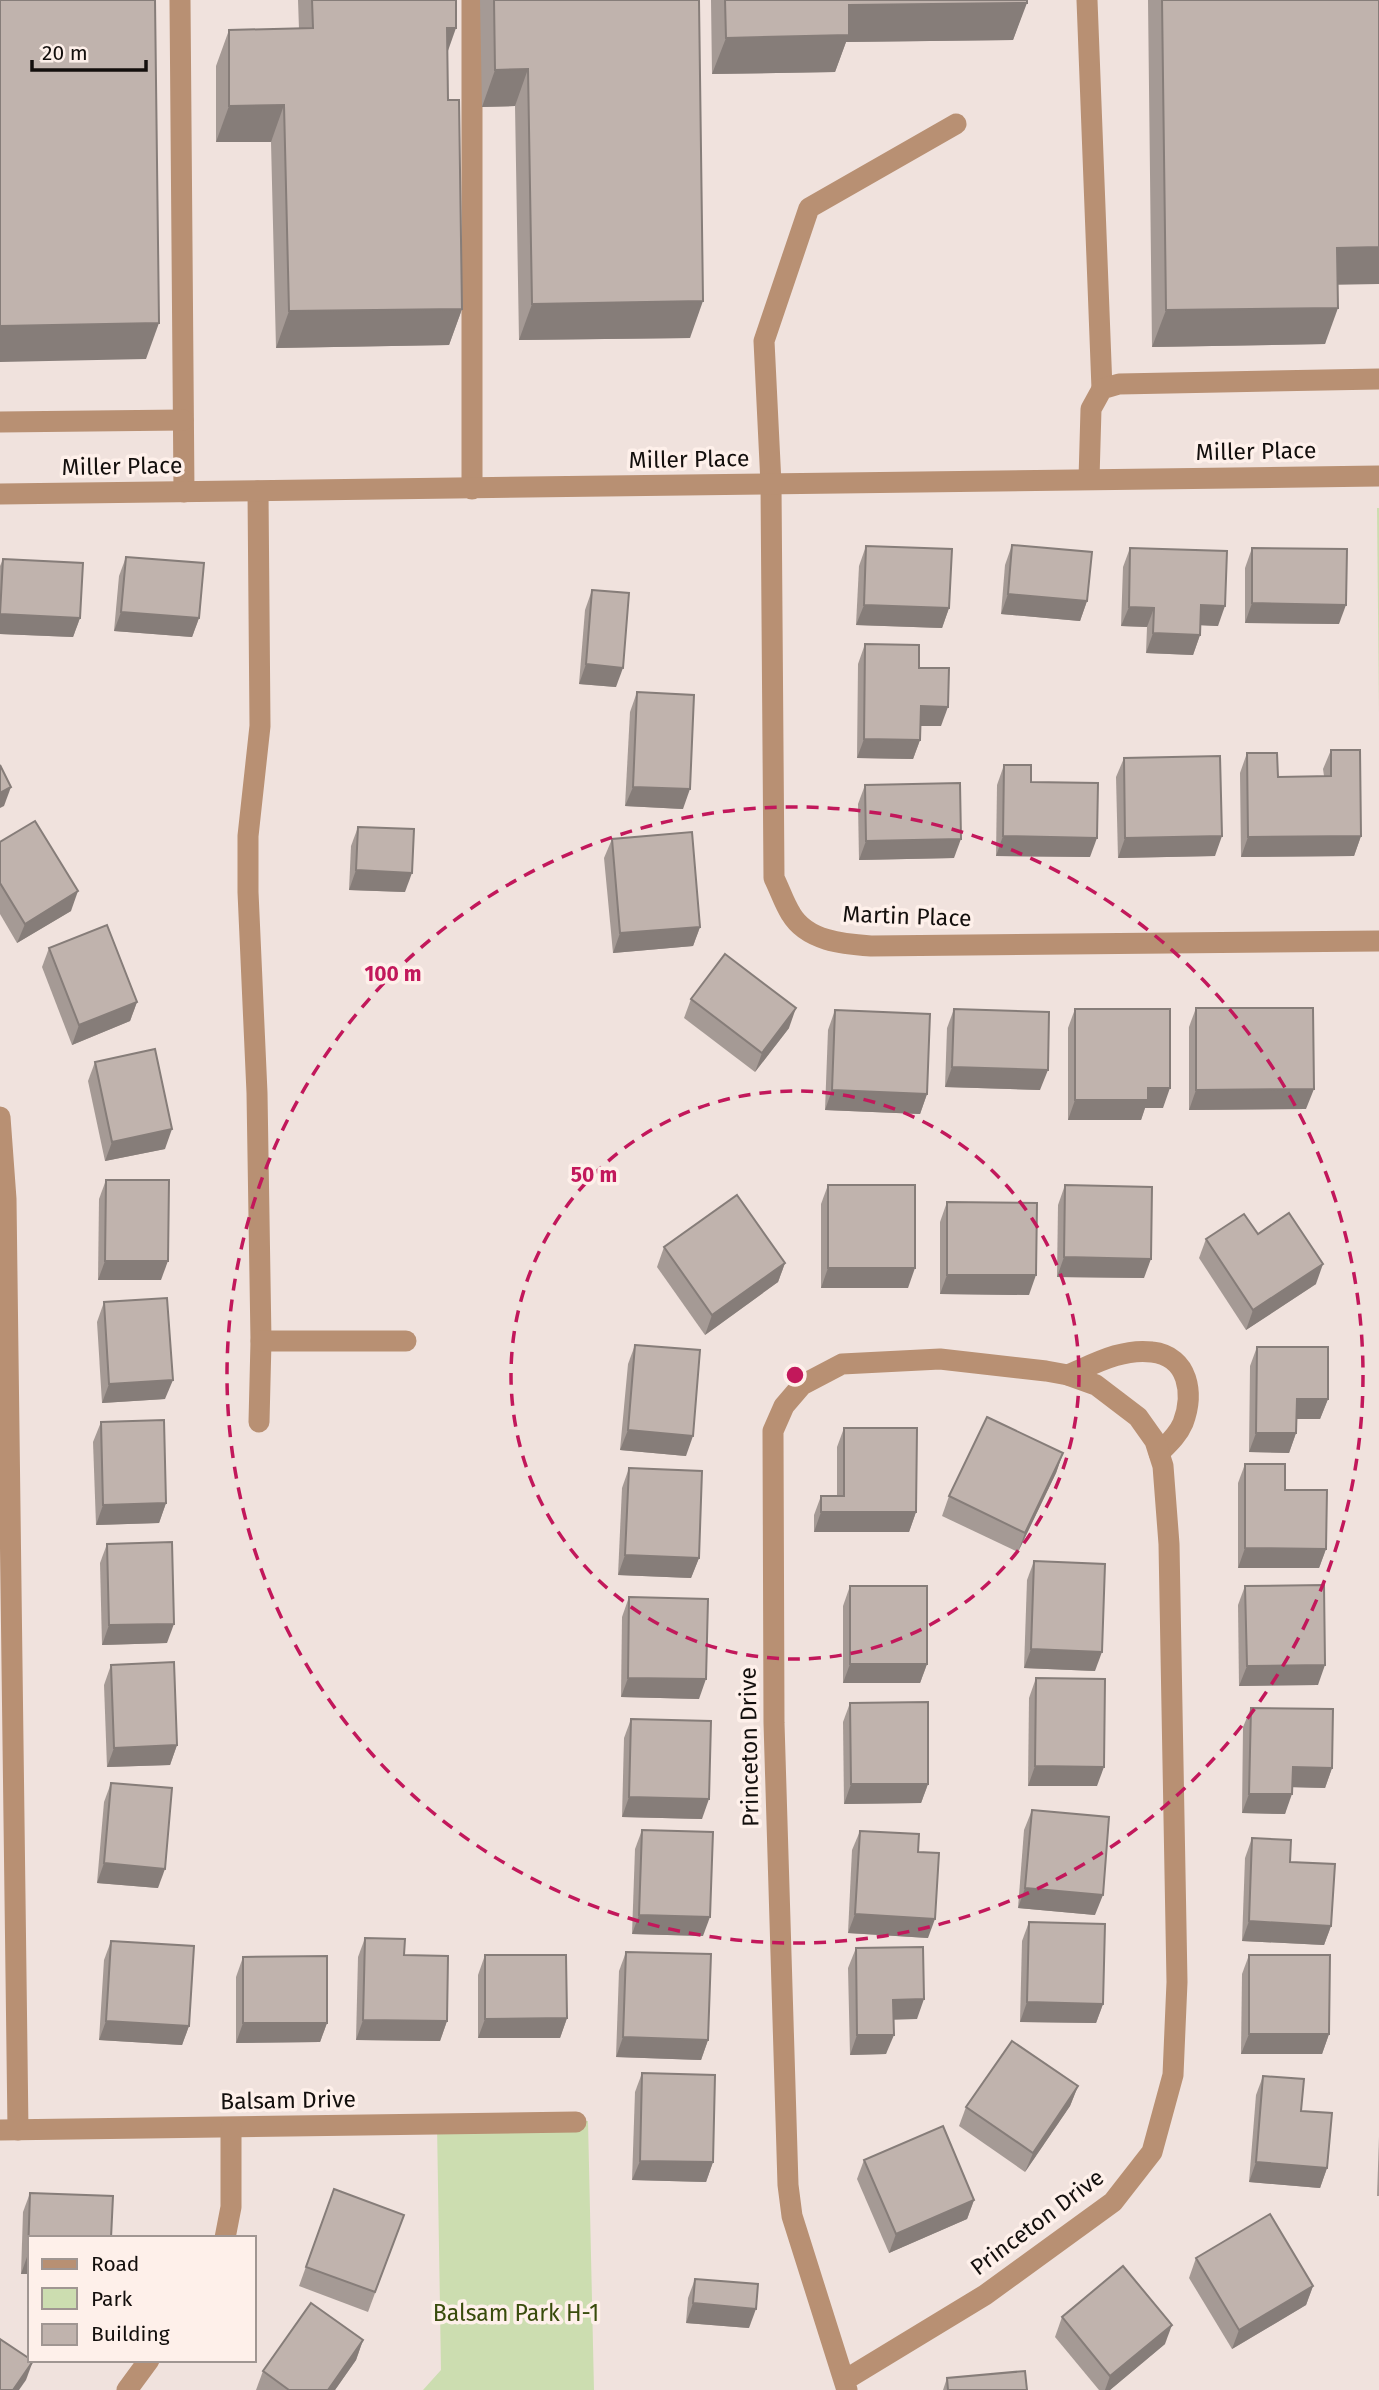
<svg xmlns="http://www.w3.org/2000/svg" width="1379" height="2390" font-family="'Fira Sans',sans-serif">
	<rect width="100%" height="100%" fill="#f0e2dd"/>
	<g fill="#ccddb0">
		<polygon points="1377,508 1379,508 1379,715"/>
		<polygon points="588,2121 594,2390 423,2390 441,2370 437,2124"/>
	</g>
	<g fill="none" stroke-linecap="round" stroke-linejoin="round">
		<g stroke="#b89073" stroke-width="21">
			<polyline points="180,0 184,492"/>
			<polyline points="472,0 472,489"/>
			<polyline points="1087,0 1102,389"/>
			<path d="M956,124L809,208L764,341L771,484L774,878C780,890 784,903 791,914C807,941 843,944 871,946L1379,941"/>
			<polyline points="0,422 183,420"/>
			<polyline points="1089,479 1091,409 1102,389 1119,384 1379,379"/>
			<polyline points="258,491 260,726 248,836 248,892 257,1093 261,1341 259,1422"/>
			<polyline points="0,494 1379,476"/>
			<polyline points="0,1117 6,1199 18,2130"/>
			<polyline points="261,1341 406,1341"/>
			<path d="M1068,1375C1094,1364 1122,1348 1152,1352C1189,1356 1194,1394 1183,1423C1178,1435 1168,1444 1159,1453"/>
			<polyline points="0,2130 576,2122"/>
			<polyline points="225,2238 231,2207 231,2128"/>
			<polyline points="845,2380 985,2295 1113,2202 1152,2152 1173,2075 1177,1982 1169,1544 1163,1466 1155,1441 1138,1417 1096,1385 1068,1375 1046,1371 940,1359 842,1364 802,1385 784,1406 773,1431 774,1723 788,2185 792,2216 847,2390"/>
			<polyline points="127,2390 149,2360"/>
		</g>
	</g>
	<g fill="#a59a95">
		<polygon points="298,0 456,0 447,53 448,100 462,309 449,345 276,348 271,142 216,142 216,66 229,30 299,29"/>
		<polygon points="480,0 699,0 690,338 519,340 515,106 482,107"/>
		<polygon points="711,0 1027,0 1013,40 846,42 835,72 712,74"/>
		<polygon points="1148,0 1379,0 1379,284 1337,284 1325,344 1152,347"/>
		<polygon points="1012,545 1087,601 1080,621 1001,614 1005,565"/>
		<polygon points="866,546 949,608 942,628 856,625 859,566"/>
		<polygon points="1130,548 1218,626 1201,625 1200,635 1193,655 1146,653 1147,627 1121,626 1123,567"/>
		<polygon points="1252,548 1339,624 1245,623 1245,568"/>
		<polygon points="126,557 199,618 192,637 114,631 119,576"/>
		<polygon points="3,559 80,618 73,637 0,634 0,566"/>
		<polygon points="592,590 616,687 579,684 585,610"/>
		<polygon points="865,644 919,668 941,726 920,726 920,740 913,759 857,758 858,664"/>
		<polygon points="637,692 683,809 625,806 630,712"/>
		<polygon points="1331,750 1361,836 1354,856 1241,857 1240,773 1247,753 1278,777 1324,776 1323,769"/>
		<polygon points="1124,758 1215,856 1118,858 1116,777"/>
		<polygon points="1004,765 1031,782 1090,857 996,856 997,785"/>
		<polygon points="865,785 954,858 859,860 858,804"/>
		<polygon points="358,827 405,892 349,890 351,846"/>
		<polygon points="612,839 700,927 693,946 613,953 604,858"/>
		<polygon points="0,842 71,911 17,943 0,914"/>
		<polygon points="49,948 137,1002 130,1021 72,1045 42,967"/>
		<polygon points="691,999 789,1028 755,1072 684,1018"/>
		<polygon points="1196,1008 1306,1109 1189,1110 1189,1027"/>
		<polygon points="954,1009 1040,1090 945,1087 947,1028"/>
		<polygon points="1075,1009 1163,1108 1145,1108 1141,1120 1068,1120 1068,1028"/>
		<polygon points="835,1010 927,1094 920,1114 825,1110 828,1030"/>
		<polygon points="95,1062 165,1149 105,1161 88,1081"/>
		<polygon points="106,1180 161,1280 98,1280 99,1199"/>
		<polygon points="828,1185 908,1288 821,1288 821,1204"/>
		<polygon points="1065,1185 1144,1278 1057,1277 1058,1205"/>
		<polygon points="947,1202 1029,1295 940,1294 940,1222"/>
		<polygon points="1258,1234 1316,1284 1246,1330 1199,1258 1206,1239"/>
		<polygon points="664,1247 785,1263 778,1282 705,1335 657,1267"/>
		<polygon points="104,1302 165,1399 102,1403 97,1322"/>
		<polygon points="635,1345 686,1456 620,1450 628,1364"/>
		<polygon points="1257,1347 1328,1399 1320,1419 1296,1419 1296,1433 1289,1453 1249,1452 1250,1366"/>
		<polygon points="101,1422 166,1503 159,1523 96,1525 93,1442"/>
		<polygon points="844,1428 916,1512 909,1532 814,1532 814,1515 821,1496 837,1496 837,1447"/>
		<polygon points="1063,1453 1056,1473 1018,1552 942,1516 949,1496"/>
		<polygon points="1245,1464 1285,1490 1326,1549 1319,1568 1238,1568 1238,1483"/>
		<polygon points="629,1468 699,1558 691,1578 618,1575 622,1488"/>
		<polygon points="107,1544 167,1643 102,1645 100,1563"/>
		<polygon points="1034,1561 1095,1671 1024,1668 1027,1580"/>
		<polygon points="850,1586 927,1664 920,1683 843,1683 843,1606"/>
		<polygon points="1245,1586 1318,1685 1239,1686 1238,1605"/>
		<polygon points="629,1597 699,1699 621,1697 622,1617"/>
		<polygon points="111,1665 177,1745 170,1765 107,1767 104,1685"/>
		<polygon points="1036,1678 1097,1786 1028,1786 1029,1698"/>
		<polygon points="850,1703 928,1784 921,1803 844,1804 843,1722"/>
		<polygon points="1251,1708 1332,1768 1325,1788 1292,1787 1285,1814 1242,1813 1243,1727"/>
		<polygon points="631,1719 702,1819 622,1817 624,1738"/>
		<polygon points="111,1783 158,1888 97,1883 104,1802"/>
		<polygon points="1032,1810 1095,1915 1018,1908 1024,1830"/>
		<polygon points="642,1830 703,1936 632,1934 635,1849"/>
		<polygon points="860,1831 918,1852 928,1938 848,1933 852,1850"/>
		<polygon points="1252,1838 1290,1862 1331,1926 1324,1945 1242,1941 1245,1858"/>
		<polygon points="1029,1922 1103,2004 1096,2023 1020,2022 1022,1941"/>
		<polygon points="365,1938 447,2021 440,2041 356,2040 358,1957"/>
		<polygon points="111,1941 189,2026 182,2045 99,2040 104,1960"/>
		<polygon points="856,1948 917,2019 893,2019 886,2054 850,2055 848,1968"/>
		<polygon points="626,1952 708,2040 701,2060 616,2057 619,1971"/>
		<polygon points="485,1955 567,2018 560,2038 478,2038 478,1975"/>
		<polygon points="1249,1955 1329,2034 1322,2054 1241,2054 1242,1974"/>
		<polygon points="243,1957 327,2023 320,2042 236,2043 236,1977"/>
		<polygon points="642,2073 713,2162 706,2182 632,2180 635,2092"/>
		<polygon points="1263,2076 1301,2111 1327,2168 1320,2188 1249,2182 1256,2095"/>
		<polygon points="1078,2086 1070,2106 1025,2172 959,2126 966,2107"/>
		<polygon points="1379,2137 1379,2196 1377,2196"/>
		<polygon points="864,2160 974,2200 967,2219 889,2253 857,2179"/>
		<polygon points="334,2189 404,2215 368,2312 299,2286"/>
		<polygon points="30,2193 30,2274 21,2274 23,2212"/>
		<polygon points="1196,2258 1313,2286 1306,2305 1232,2349 1189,2278"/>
		<polygon points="695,2279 749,2328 686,2323 688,2298"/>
		<polygon points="1062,2317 1165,2344 1110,2390 1099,2390 1055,2337"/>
		<polygon points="363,2340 356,2360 335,2390 256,2390 263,2371"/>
		<polygon points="947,2378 1027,2390 943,2390"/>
	</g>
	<g fill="#867d79">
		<polygon points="1027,3 1013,40 846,42 835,72 712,74 726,38 849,5"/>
		<polygon points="447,28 456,28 443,65"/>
		<polygon points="528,69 515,106 482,107 495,70"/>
		<polygon points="284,105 271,142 216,142 229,106"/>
		<polygon points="1379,247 1379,284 1323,285 1337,248"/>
		<polygon points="703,301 690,338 519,340 532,304"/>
		<polygon points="1338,308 1325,344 1152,347 1166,310"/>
		<polygon points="462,309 449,345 276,348 289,311"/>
		<polygon points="159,323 146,359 0,362 0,326"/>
		<polygon points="1008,594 1087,601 1080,621 1001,614"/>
		<polygon points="1252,603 1346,605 1339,624 1245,623"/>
		<polygon points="864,605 949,608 942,628 856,625"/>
		<polygon points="1201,605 1225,606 1218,626 1194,625"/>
		<polygon points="1129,607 1154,608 1147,627 1121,626"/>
		<polygon points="121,612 199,618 192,637 114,631"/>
		<polygon points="0,614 80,618 73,637 0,634"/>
		<polygon points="1153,633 1200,635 1193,655 1146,653"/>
		<polygon points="586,664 623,668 616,687 579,684"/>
		<polygon points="921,706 948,707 941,726 913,726"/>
		<polygon points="864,739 920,740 913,759 857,758"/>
		<polygon points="11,787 4,806 0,808 0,793"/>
		<polygon points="633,787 690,789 683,809 625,806"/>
		<polygon points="1003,836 1097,838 1090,857 996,856"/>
		<polygon points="1222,836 1215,856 1118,858 1125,838"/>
		<polygon points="1361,836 1354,856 1241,857 1248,837"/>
		<polygon points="961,839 954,858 859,860 866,841"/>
		<polygon points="356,870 412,873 405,892 349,890"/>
		<polygon points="78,891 71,911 17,943 25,924"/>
		<polygon points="700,927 693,946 613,953 620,933"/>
		<polygon points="137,1002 130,1021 72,1045 79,1025"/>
		<polygon points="796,1008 789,1028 755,1072 762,1053"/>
		<polygon points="952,1067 1048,1070 1040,1090 945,1087"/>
		<polygon points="1148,1088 1170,1088 1163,1108 1145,1108 1141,1120 1068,1120 1075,1100"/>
		<polygon points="1314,1089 1306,1109 1189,1110 1196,1090"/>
		<polygon points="832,1090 927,1094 920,1114 825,1110"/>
		<polygon points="172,1129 165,1149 105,1161 112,1142"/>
		<polygon points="1064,1257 1151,1259 1144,1278 1057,1277"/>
		<polygon points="105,1261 168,1261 161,1280 98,1280"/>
		<polygon points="785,1263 778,1282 705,1335 712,1315"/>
		<polygon points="1323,1264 1316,1284 1246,1330 1253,1310"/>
		<polygon points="828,1268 915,1268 908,1288 821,1288"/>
		<polygon points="947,1275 1036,1275 1029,1295 940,1294"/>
		<polygon points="173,1380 165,1399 102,1403 109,1384"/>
		<polygon points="1297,1399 1328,1399 1320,1419 1289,1419"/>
		<polygon points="628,1430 693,1436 686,1456 620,1450"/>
		<polygon points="1256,1433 1296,1433 1289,1453 1249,1452"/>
		<polygon points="1063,1453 1056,1473 1018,1552 1025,1533"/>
		<polygon points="166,1503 159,1523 96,1525 103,1505"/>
		<polygon points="821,1512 916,1512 909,1532 814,1532"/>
		<polygon points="1245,1548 1326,1549 1319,1568 1238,1568"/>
		<polygon points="625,1555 699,1558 691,1578 618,1575"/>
		<polygon points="174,1624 167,1643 102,1645 109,1625"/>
		<polygon points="1031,1649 1102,1652 1095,1671 1024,1668"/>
		<polygon points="850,1664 927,1664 920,1683 843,1683"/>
		<polygon points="1325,1665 1318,1685 1239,1686 1247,1666"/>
		<polygon points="628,1678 706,1679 699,1699 621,1697"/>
		<polygon points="177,1745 170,1765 107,1767 114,1748"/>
		<polygon points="1035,1766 1104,1767 1097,1786 1028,1786"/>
		<polygon points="1293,1767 1332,1768 1325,1788 1286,1787"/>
		<polygon points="851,1784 928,1784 921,1803 844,1804"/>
		<polygon points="1249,1794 1292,1794 1285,1814 1242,1813"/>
		<polygon points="629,1797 709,1799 702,1819 622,1817"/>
		<polygon points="104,1863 165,1869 158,1888 97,1883"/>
		<polygon points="1025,1888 1103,1895 1095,1915 1018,1908"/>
		<polygon points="855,1914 935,1919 928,1938 848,1933"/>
		<polygon points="639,1915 710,1917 703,1936 632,1934"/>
		<polygon points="1249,1921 1331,1926 1324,1945 1242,1941"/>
		<polygon points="924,1999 917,2019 886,2020 893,2000"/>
		<polygon points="1027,2002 1103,2004 1096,2023 1020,2022"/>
		<polygon points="567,2018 560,2038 478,2038 485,2019"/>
		<polygon points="363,2020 447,2021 440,2041 356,2040"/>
		<polygon points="106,2021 189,2026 182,2045 99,2040"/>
		<polygon points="243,2023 327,2023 320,2042 236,2043"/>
		<polygon points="1249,2034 1329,2034 1322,2054 1241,2054"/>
		<polygon points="857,2035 894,2035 886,2054 850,2055"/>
		<polygon points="623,2037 708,2040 701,2060 616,2057"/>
		<polygon points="1078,2086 1070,2106 1025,2172 1033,2153"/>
		<polygon points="640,2161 713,2162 706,2182 632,2180"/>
		<polygon points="1256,2162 1327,2168 1320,2188 1249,2182"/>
		<polygon points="974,2200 967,2219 889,2253 896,2234"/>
		<polygon points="28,2254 30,2254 30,2274 21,2274"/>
		<polygon points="1313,2286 1306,2305 1232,2349 1239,2330"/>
		<polygon points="693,2303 756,2309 749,2328 686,2323"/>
		<polygon points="1172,2325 1165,2344 1110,2390 1105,2390 1110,2376"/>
		<polygon points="363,2340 356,2360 335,2390 328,2390"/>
		<polygon points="33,2361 26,2380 19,2390 13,2390"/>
	</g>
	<g fill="#c0b3ad" stroke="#867d79" stroke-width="2">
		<polygon points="0,0 155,0 159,323 0,326"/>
		<polygon points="312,0 456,0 456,28 447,28 448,100 459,100 462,309 289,311 284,105 229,106 229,30 313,28"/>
		<polygon points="494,0 699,0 703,301 532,304 528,69 495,70"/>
		<polygon points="725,0 1027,0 1027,3 849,5 849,35 726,38"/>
		<polygon points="1162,0 1379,0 1379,247 1337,248 1338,308 1166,310"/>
		<polygon points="1012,545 1092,552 1087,601 1008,594"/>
		<polygon points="866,546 952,549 949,608 864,605"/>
		<polygon points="1130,548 1227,551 1225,606 1201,605 1200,635 1153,633 1154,608 1129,607"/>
		<polygon points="1252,548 1347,549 1346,605 1252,603"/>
		<polygon points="126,557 204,563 199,618 121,612"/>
		<polygon points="3,559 83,563 80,618 0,614"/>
		<polygon points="592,590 629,593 623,668 586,664"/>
		<polygon points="865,644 919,645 919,668 949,668 948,707 921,706 920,740 864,739"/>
		<polygon points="637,692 694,695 690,789 633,787"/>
		<polygon points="1331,750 1360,750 1361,836 1248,837 1247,753 1277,753 1278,777 1331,776"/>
		<polygon points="1220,756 1222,836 1125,838 1124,758"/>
		<polygon points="0,765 11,787 0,793"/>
		<polygon points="1004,765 1031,765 1031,782 1098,783 1097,838 1003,836"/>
		<polygon points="960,783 961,839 866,841 865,785"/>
		<polygon points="35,821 78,891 25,924 0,883 0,842"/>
		<polygon points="358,827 414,829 412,873 356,870"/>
		<polygon points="692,832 700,927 620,933 612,839"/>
		<polygon points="107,925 137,1002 79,1025 49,948"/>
		<polygon points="725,954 796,1008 762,1053 691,999"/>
		<polygon points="1196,1008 1313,1008 1314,1089 1196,1090"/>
		<polygon points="954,1009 1049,1012 1048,1070 952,1067"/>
		<polygon points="1075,1009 1170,1009 1170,1088 1148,1088 1148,1100 1075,1100"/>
		<polygon points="835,1010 930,1014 927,1094 832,1090"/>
		<polygon points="155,1049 172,1129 112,1142 95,1062"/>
		<polygon points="106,1180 169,1180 168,1261 105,1261"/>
		<rect x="828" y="1185" width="87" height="83"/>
		<polygon points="1065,1185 1152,1187 1151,1259 1064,1257"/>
		<polygon points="737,1195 785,1263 712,1315 664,1247"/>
		<polygon points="947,1202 1037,1203 1036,1275 947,1275"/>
		<polygon points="1289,1213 1323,1264 1253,1310 1206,1239 1244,1214 1258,1234"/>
		<polygon points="167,1298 173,1380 109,1384 104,1302"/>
		<polygon points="635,1345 700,1350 693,1436 628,1430"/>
		<polygon points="1257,1347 1328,1347 1328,1399 1297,1399 1296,1433 1256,1433"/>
		<polygon points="987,1417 1063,1453 1025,1533 949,1496"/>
		<polygon points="164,1420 166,1503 103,1505 101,1422"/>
		<polygon points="844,1428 917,1428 916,1512 821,1512 821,1496 844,1496"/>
		<polygon points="1245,1464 1285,1464 1285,1490 1327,1490 1326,1549 1245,1548"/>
		<polygon points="629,1468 702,1471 699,1558 625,1555"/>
		<polygon points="172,1542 174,1624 109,1625 107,1544"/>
		<polygon points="1034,1561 1105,1564 1102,1652 1031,1649"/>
		<polygon points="1324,1585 1325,1665 1247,1666 1245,1586"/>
		<rect x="850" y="1586" width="77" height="78"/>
		<polygon points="629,1597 708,1599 706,1679 628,1678"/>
		<polygon points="174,1662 177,1745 114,1748 111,1665"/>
		<polygon points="1036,1678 1105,1679 1104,1767 1035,1766"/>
		<polygon points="928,1702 928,1784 851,1784 850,1703"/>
		<polygon points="1251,1708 1333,1709 1332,1768 1293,1767 1292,1794 1249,1794"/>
		<polygon points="631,1719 711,1721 709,1799 629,1797"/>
		<polygon points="111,1783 172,1788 165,1869 104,1863"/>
		<polygon points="1032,1810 1109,1817 1103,1895 1025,1888"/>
		<polygon points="642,1830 713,1832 710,1917 639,1915"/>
		<polygon points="860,1831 919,1834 918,1852 939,1853 935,1919 855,1914"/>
		<polygon points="1252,1838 1291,1840 1290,1862 1335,1864 1331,1926 1249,1921"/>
		<polygon points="1029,1922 1105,1924 1103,2004 1027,2002"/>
		<polygon points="365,1938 405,1939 404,1955 448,1956 447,2021 363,2020"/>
		<polygon points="111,1941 194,1946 189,2026 106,2021"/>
		<polygon points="923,1947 924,1999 893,2000 894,2035 857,2035 856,1948"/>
		<polygon points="626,1952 711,1954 708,2040 623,2037"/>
		<polygon points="485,1955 566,1955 567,2018 485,2019"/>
		<polygon points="1249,1955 1330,1955 1329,2034 1249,2034"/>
		<polygon points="327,1956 327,2023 243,2023 243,1957"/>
		<polygon points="1012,2041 1078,2086 1033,2153 966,2107"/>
		<polygon points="642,2073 715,2075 713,2162 640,2161"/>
		<polygon points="1263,2076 1304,2079 1301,2111 1332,2113 1327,2168 1256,2162"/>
		<polygon points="943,2126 974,2200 896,2234 864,2160"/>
		<polygon points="334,2189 404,2215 375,2292 306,2267"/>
		<polygon points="30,2193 113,2196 111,2238 30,2238 30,2254 28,2254"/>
		<polygon points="1270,2214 1313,2286 1239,2330 1196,2258"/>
		<polygon points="1123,2266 1172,2325 1110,2376 1062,2317"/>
		<polygon points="695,2279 758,2284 756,2309 693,2303"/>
		<polygon points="311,2303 363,2340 328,2390 289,2390 263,2371"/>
		<polygon points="0,2339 30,2359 30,2360 33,2361 13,2390 0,2390"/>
		<polygon points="1025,2371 1027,2390 948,2390 947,2378"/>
	</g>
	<g fill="none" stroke="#c2185b" stroke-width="3.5" stroke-dasharray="12 9">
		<circle cx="795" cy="1375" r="284"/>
		<circle cx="795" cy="1375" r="568"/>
	</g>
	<g text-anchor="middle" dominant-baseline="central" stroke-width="7" stroke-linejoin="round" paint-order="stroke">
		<g font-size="23" fill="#130f0d" stroke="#fef0ea">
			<text transform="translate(1256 451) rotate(-1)">Miller Place</text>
			<text transform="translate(689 459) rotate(-1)">Miller Place</text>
			<text transform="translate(122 466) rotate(-1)">Miller Place</text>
			<text transform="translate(907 916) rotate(2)">Martin Place</text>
			<text transform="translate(749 1747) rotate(-91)">Princeton Drive</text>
			<text transform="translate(288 2100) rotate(-1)">Balsam Drive</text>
			<text transform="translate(1037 2222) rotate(-37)">Princeton Drive</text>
		</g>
		<g font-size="23" fill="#394c0c" stroke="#fef0ea">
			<text x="516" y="2313">Balsam Park H-1</text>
		</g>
	</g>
	<circle cx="795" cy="1375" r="10" fill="#c2185b" stroke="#fef0ea" stroke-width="3.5"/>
	<g font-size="21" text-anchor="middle" font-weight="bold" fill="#c2185b" stroke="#fef0ea" stroke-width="7" stroke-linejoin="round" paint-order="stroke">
		<text x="393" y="981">100 m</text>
		<text x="594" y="1182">50 m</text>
	</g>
	<rect x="28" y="2236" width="228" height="126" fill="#fef0ea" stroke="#a09692" stroke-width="2"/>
	<rect x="42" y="2259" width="35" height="10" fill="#b89073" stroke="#a09692" stroke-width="2"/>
	<text x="91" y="2271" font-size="21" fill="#130f0d">Road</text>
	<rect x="42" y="2288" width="35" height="21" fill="#ccddb0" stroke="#a09692" stroke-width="2"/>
	<text x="91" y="2306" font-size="21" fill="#130f0d">Park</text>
	<rect x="42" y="2324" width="35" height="21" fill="#c0b3ad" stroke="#a09692" stroke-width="2"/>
	<text x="91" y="2341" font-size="21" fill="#130f0d">Building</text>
	<path d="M32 60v10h114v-10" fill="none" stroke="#130f0d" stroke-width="3.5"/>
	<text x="42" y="60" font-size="21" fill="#130f0d" stroke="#fef0ea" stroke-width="5" paint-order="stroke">20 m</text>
</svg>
